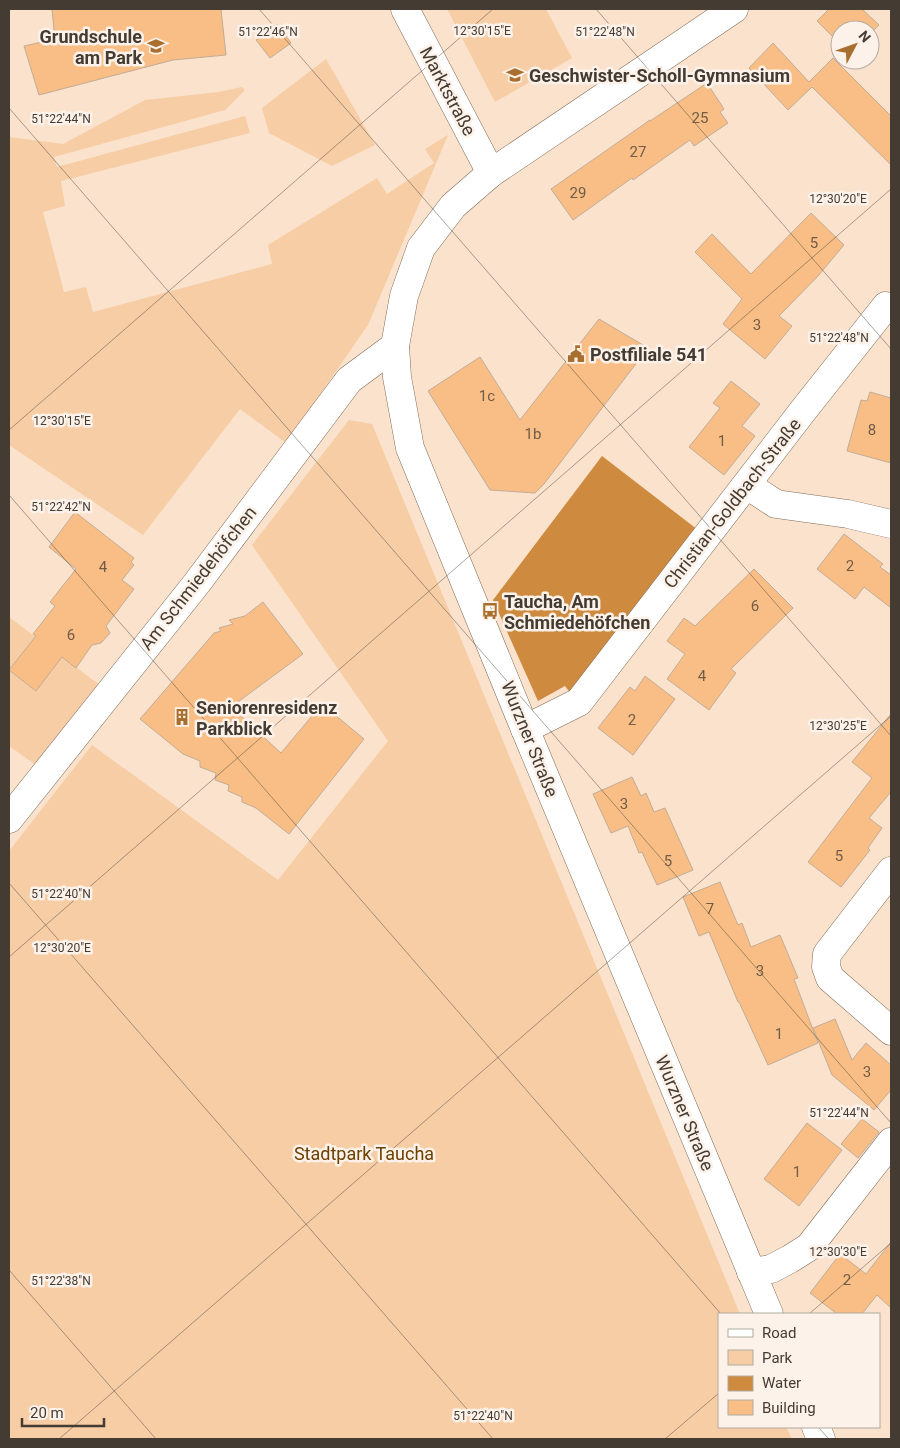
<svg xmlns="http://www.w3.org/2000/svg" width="900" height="1448" font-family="Roboto,sans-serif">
	<rect width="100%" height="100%" fill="#fae2cc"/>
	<g fill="#f6cda5">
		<polygon points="447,9 546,9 572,58 495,102"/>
		<polygon points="326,59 375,145 332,166 269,133 262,108"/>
		<polygon points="242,87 245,90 225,110 54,157 57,167 245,116 250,133 61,181 65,206 43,212 64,292 86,287 93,312 272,264 268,245 377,178 387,194 434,163 425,149 448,135 368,325 286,443 240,409 143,535 9,445 9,137 63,144 145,100 219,92"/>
		<polygon points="349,420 372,424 740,1314 719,1314 719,1427 786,1427 792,1439 9,1439 9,851 92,745 278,880 388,741 252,545"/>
		<polygon points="9,617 101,686 36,765 9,746"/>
	</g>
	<polygon fill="#ce8a3e" points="602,456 698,530 571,694 565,686 538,701 493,600"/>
	<g fill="#f8be85" stroke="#c3ac97">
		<polygon points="52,9 221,9 226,55 173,60 39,95 24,46 55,39"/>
		<polygon points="829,9 862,9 879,25 870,34 870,30 840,30 840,44 817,21"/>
		<polygon points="277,24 291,43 270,58 256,40"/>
		<polygon points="870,34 877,41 870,48"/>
		<polygon points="773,43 809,82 833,58 891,116 891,165 812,87 788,110 749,68"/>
		<polygon points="707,83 724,109 720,112 728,123 694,146 690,140 633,180 632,178 573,220 551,189 650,120 650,121"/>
		<polygon points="811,213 844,245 818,276 779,316 792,326 765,359 723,324 742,299 695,252 712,234 751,274"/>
		<polygon points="599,319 648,348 544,484 535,493 490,490 428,391 480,357 520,420"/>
		<polygon points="731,381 760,404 742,426 755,436 724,475 689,447 720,408 713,403"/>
		<polygon points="870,392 891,398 891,463 847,451 861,400 867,401"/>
		<polygon points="75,512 134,558 131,562 134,565 122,580 134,589 106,626 110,633 101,643 92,645 76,668 62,657 36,691 9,670 36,636 33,634 55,606 50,602 76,569 49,547"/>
		<polygon points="844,534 883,564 880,567 891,575 891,608 864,587 855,599 817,569"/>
		<polygon points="754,569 793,608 731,669 736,673 709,710 667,679 685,654 667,641 684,618 695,626"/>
		<polygon points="263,602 303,654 231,707 281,753 322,704 364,739 289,834 256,808 242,802 242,797 228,791 229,785 215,780 216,773 200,767 200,761 183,754 140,719 214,633 221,631 219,628 233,624 229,620 245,616"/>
		<polygon points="645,676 675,699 633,755 598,728 630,687 635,691"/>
		<polygon points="891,714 891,794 890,793 869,818 882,828 868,848 870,850 841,887 808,862 872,778 852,762"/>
		<polygon points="632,777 641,796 646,793 654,812 665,808 693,870 657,885 642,852 639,853 628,826 611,833 593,794"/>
		<polygon points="720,882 738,925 742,923 751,947 780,935 798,978 794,979 818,1043 768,1065 739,1002 738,1002 709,932 699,936 683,897"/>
		<polygon points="835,1019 852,1060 866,1043 891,1065 891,1090 874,1110 832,1075 813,1028"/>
		<polygon points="862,1119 879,1132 858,1158 841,1144"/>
		<polygon points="807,1123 842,1150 799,1206 764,1179"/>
		<polygon points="891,1242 891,1308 877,1295 862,1314 837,1314 810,1293 840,1254 866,1274"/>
	</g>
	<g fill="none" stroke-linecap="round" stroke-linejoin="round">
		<g stroke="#816c58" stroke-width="29">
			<g id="street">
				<polyline points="405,9 491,173"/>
				<polyline points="747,485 776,504 848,514 891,524"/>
				<polyline points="525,729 579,702 802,412 886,306"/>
				<polyline points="9,819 197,583 349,380 395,346"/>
				<polyline points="891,871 827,954 826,967 830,978 891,1031"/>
				<polyline points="751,1272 771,1269 790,1259 809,1247 891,1142"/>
			</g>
		</g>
		<g stroke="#816c58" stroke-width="29">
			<g id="secondary">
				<polyline points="734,9 491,173 453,206 421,248 404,296 395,346 397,377 410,448 525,729 769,1314"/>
				<polyline points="816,1427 821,1439"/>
			</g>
		</g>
		<use href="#street" stroke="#fff" stroke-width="28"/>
		<use href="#secondary" stroke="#fff" stroke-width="28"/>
	</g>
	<path fill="none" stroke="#443b32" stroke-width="1" stroke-opacity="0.45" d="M259,9L891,736M596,9L891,349M9,108L891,1123M9,430L493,9M9,495L721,1314M9,883L493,1439M9,957L891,189M9,1270L156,1439M809,1314L891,1243M818,1427L829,1439M59,1439L891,716M665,1439L719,1393"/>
	<defs>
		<g id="school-bare" transform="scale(1.35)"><path d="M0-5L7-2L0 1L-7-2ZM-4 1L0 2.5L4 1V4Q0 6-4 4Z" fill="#a96f2f" stroke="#fcf2e9" stroke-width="2.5" paint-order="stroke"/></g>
		<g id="civic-bare" transform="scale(1.35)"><path d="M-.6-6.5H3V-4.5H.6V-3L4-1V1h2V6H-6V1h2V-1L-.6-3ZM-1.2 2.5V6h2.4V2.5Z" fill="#a96f2f" stroke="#fcf2e9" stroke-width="2.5" paint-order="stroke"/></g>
		<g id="bus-bare" transform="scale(1.35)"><path d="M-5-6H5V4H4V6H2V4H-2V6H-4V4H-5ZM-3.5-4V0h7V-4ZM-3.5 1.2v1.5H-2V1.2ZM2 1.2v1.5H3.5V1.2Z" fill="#a96f2f" stroke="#fcf2e9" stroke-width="2.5" paint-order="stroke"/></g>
		<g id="building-bare" transform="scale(1.35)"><path d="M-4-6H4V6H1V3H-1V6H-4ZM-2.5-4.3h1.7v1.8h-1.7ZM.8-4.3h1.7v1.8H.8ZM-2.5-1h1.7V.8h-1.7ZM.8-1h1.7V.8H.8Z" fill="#a96f2f" stroke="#fcf2e9" stroke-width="2.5" paint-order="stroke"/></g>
	</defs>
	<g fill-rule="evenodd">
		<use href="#school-bare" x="156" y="46"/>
		<use href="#school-bare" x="515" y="75"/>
		<use href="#civic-bare" x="576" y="354"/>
		<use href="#bus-bare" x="490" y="611"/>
		<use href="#building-bare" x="182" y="717"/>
	</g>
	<g text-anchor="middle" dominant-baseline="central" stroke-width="5" stroke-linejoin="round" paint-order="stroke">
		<g font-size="15" fill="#715c47">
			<text x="700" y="118">25</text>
			<text x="638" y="152">27</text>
			<text x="578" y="193">29</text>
			<text x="814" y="243">5</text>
			<text x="757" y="325">3</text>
			<text x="487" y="396">1c</text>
			<text x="872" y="430">8</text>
			<text x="533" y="434">1b</text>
			<text x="722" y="441">1</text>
			<text x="850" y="566">2</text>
			<text x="103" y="567">4</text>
			<text x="755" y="606">6</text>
			<text x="71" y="635">6</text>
			<text x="702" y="676">4</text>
			<text x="632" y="720">2</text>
			<text x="624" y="804">3</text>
			<text x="839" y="856">5</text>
			<text x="668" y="861">5</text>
			<text x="710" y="909">7</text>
			<text x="760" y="971">3</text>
			<text x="779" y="1034">1</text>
			<text x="867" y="1072">3</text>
			<text x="797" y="1172">1</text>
			<text x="847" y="1280">2</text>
		</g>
		<g font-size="18" font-weight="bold" fill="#443b32" stroke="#fcf2e9" text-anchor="start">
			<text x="142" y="36" text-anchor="end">Grundschule<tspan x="142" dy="21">am Park</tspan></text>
			<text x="529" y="75">Geschwister-Scholl-Gymnasium</text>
			<text x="590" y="354">Postfiliale 541</text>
			<text x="504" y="601">Taucha, Am<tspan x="504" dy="21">Schmiedehöfchen</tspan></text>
			<text x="196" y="707">Seniorenresidenz<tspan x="196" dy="21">Parkblick</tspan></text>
		</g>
		<g font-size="18" fill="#443b32" stroke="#fcf2e9">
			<text transform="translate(448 91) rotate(62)">Marktstraße</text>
			<text transform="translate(732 503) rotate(-52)">Christian-Goldbach-Straße</text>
			<text transform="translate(198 578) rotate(-52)">Am Schmiedehöfchen</text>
			<text transform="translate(530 739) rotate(68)">Wurzner Straße</text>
			<text transform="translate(685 1113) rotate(67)">Wurzner Straße</text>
		</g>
		<g font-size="18" fill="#6e4103" stroke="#fcf2e9">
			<text x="364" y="1153">Stadtpark Taucha</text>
		</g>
	</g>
	<g font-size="12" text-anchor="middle" fill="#443b32" stroke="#fcf2e9" stroke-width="5" stroke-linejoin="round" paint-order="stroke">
		<text x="482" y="35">12°30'15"E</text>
		<text x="268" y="36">51°22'46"N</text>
		<text x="605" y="36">51°22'48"N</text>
		<text x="61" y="123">51°22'44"N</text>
		<text x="838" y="203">12°30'20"E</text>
		<text x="839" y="342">51°22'48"N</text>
		<text x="62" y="425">12°30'15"E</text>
		<text x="61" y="511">51°22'42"N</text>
		<text x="838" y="730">12°30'25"E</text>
		<text x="61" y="898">51°22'40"N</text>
		<text x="62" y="952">12°30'20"E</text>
		<text x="839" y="1117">51°22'44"N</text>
		<text x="838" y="1256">12°30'30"E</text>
		<text x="61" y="1285">51°22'38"N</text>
		<text x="483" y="1420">51°22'40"N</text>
	</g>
	<rect width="900" height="1448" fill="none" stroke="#443b32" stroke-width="20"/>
	<rect x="718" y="1313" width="162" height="115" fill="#fcf2e9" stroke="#b2a9a0"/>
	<rect x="728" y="1329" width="25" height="8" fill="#ffffff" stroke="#b2a9a0"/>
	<text x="762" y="1338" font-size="15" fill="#443b32">Road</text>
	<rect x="728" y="1350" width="25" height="15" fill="#f6cda5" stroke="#b2a9a0"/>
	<text x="762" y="1363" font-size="15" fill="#443b32">Park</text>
	<rect x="728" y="1376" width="25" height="15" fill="#ce8a3e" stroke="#b2a9a0"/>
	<text x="762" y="1388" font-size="15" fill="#443b32">Water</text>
	<rect x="728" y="1400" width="25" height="15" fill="#f8be85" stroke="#b2a9a0"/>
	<text x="762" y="1413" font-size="15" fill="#443b32">Building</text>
	<g transform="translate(855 45) rotate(49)"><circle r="24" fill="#fcf2e9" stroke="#b2a9a0"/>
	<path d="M0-4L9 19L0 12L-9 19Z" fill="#a96f2f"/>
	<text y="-8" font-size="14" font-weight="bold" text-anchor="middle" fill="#443b32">N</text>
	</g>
	<path d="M22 1418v8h82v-8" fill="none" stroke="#443b32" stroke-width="2.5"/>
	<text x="30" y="1418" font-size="15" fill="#443b32" stroke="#fcf2e9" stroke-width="4" paint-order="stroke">20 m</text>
</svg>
